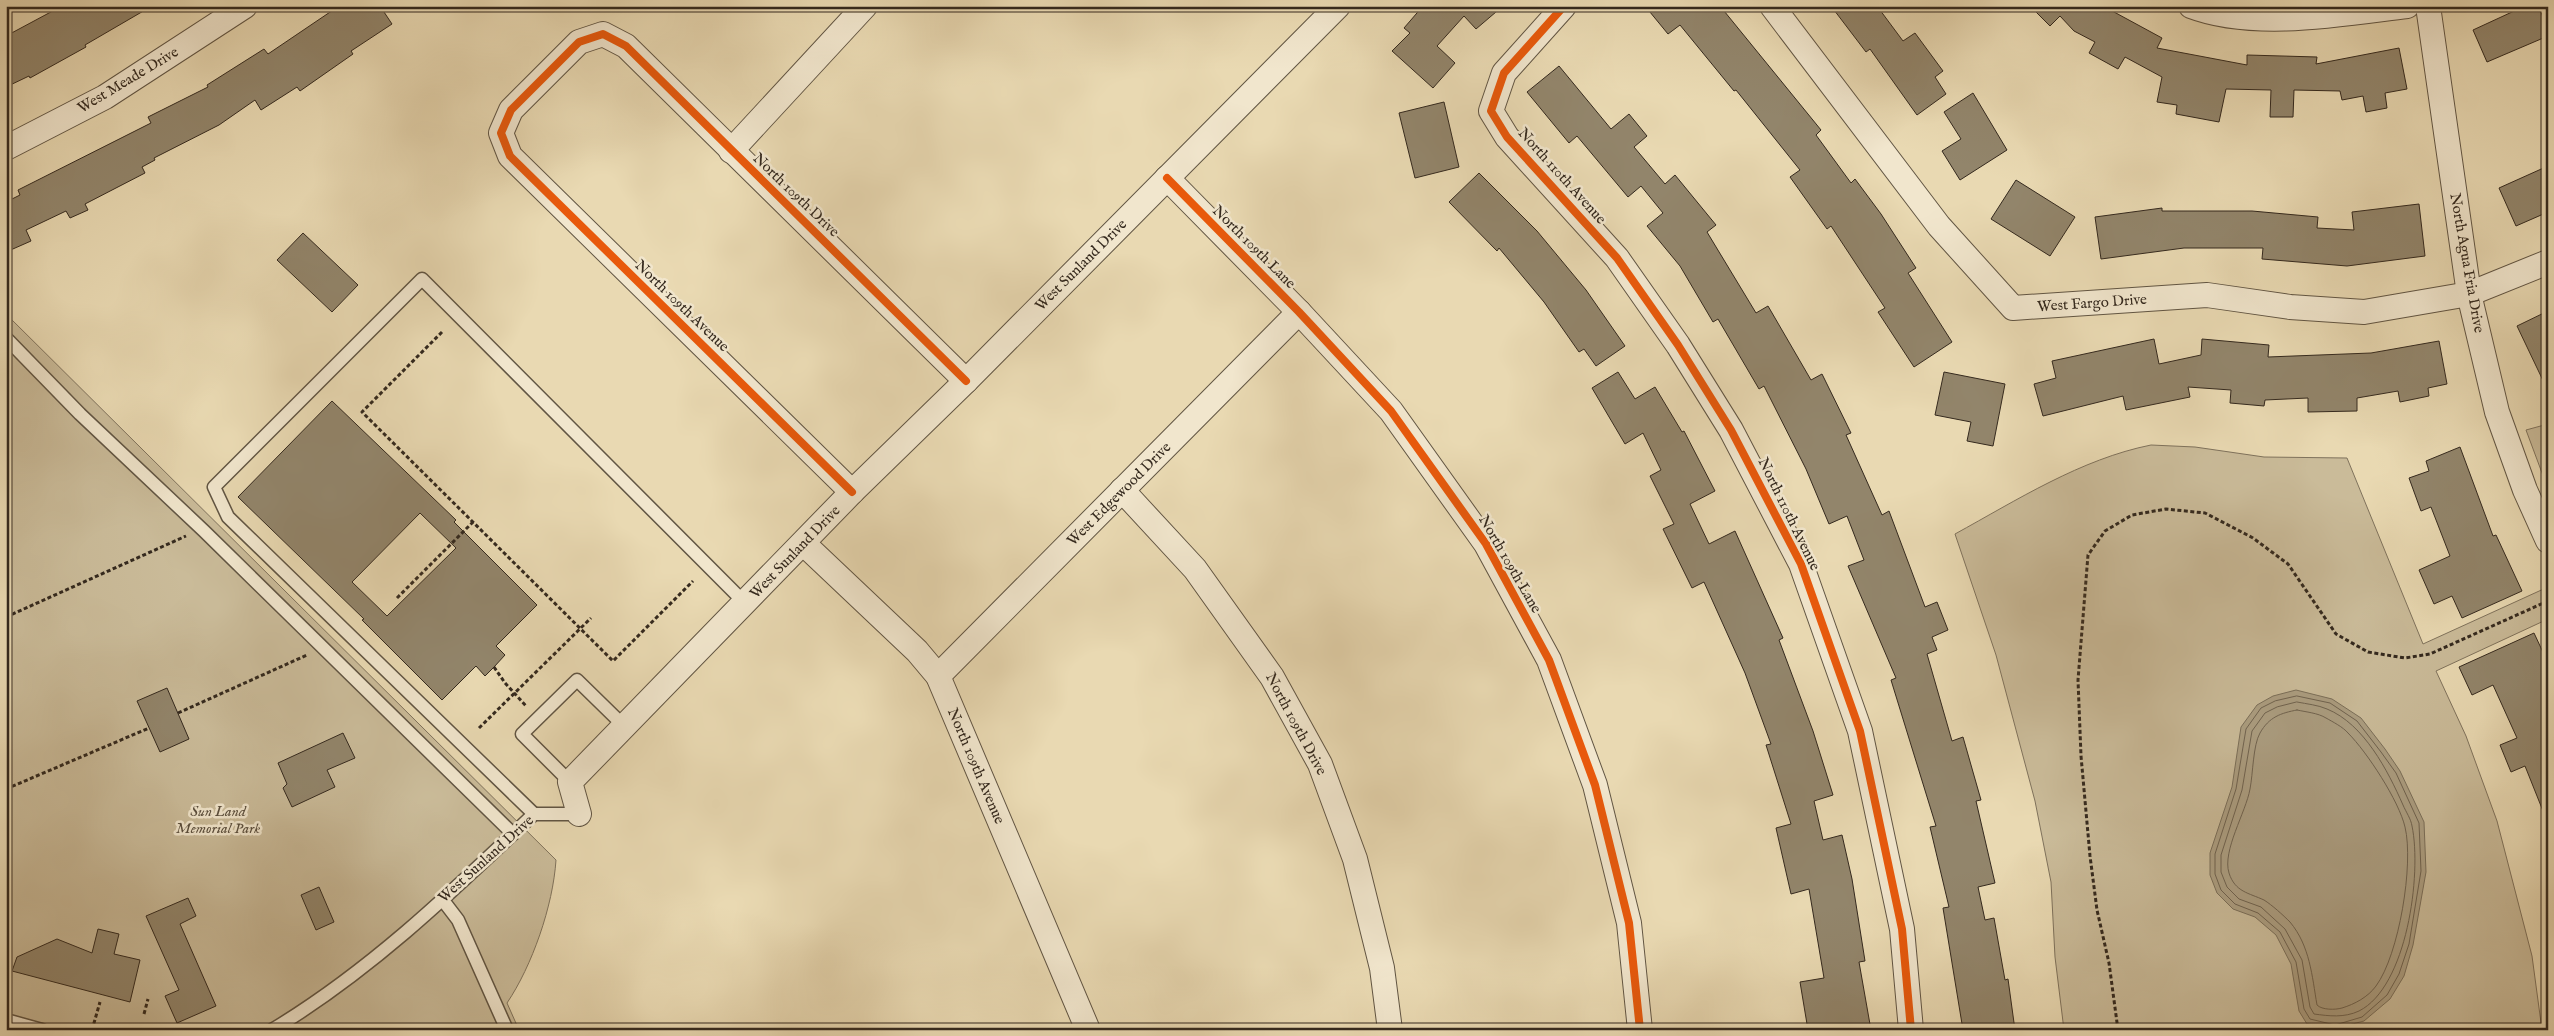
<svg xmlns="http://www.w3.org/2000/svg" width="2554" height="1036" font-family="'IM FELL English',serif">
	<rect width="100%" height="100%" fill="#e9d9b2"/>
	<filter id="stains"><feTurbulence type="fractalNoise" baseFrequency=".004" numOctaves="4"/><feColorMatrix values="0 0 0 0 .2 0 0 0 0 .09 0 0 0 0 .02 0 0 0 .5 -.17"/></filter>
	<radialGradient id="worn" r=".72"><stop offset=".6" stop-color="#630" stop-opacity="0"/><stop offset="1" stop-color="#630" stop-opacity=".3"/></radialGradient>
	<g fill="#cabb99" stroke="#7f725c">
		<path d="M6,314L556,860C553,906 532,966 507,1003L519,1030H6Z"/>
		<polygon points="2548,424 2548,489 2526,430"/>
		<path d="M2151,445L2195,447L2264,457L2347,458L2423,644L2548,587V619L2436,671L2466,736L2497,821L2532,956L2542,1030H2064L2055,957L2051,882L2035,801L1996,655L1955,534C2017,500 2081,459 2151,445Z"/>
	</g>
	<polygon fill="#ab9d80" stroke="#7b6f59" points="2296,690 2332,699 2361,718 2385,749 2400,771 2424,822 2426,872 2413,945 2404,976 2390,999 2364,1021 2337,1028 2307,1024 2299,1011 2291,964 2276,935 2255,917 2233,909 2217,893 2210,875 2210,853 2232,787 2241,727 2257,705 2273,696"/>
	<g fill="none" stroke-linecap="round" stroke-linejoin="round">
		<g stroke="#70634f" stroke-width="1">
			<polygon points="2297,696 2330,703 2357,721 2381,752 2396,773 2419,823 2421,871 2409,944 2399,974 2387,995 2362,1017 2335,1025 2310,1019 2304,1009 2296,962 2280,932 2258,913 2235,904 2221,890 2215,874 2215,854 2236,789 2246,729 2261,708 2275,701"/>
			<path d="M2297,702C2307,704 2318,705 2327,709C2364,724 2388,771 2403,805C2406,812 2411,819 2412,826C2422,874 2407,987 2359,1011C2344,1018 2329,1016 2314,1014L2310,1007L2302,960L2285,929L2261,907L2239,899L2227,887L2221,872V855L2242,790L2252,731L2265,713L2277,707Z"/>
			<path d="M2297,710C2306,712 2318,713 2326,718C2333,722 2343,727 2348,733C2367,752 2399,801 2405,827C2414,864 2399,955 2376,986C2368,997 2355,1004 2342,1008C2335,1010 2322,1010 2317,1005C2312,976 2310,946 2290,922C2283,915 2272,905 2264,900C2249,893 2235,892 2229,873C2222,851 2246,812 2250,789C2253,774 2253,745 2260,733C2269,717 2281,713 2297,710Z"/>
		</g>
	</g>
	<g fill="#92856b" stroke="#34291e" fill-rule="evenodd">
		<polygon points="62,6 152,6 85,45 86,47 30,78 29,76 6,87 6,36"/>
		<polygon points="339,6 380,6 392,24 351,51 353,54 300,91 297,87 261,110 255,100 219,125 154,158 155,160 142,167 145,173 85,204 88,210 70,218 66,211 26,230 31,241 6,252 6,202 20,195 18,190 151,123 148,117 208,87 207,85 264,49 268,54"/>
		<polygon points="1423,6 1503,6 1476,29 1464,16 1437,46 1455,63 1433,88 1392,51 1410,33 1404,28"/>
		<polygon points="1645,6 1720,6 1821,130 1816,135 1851,183 1855,179 1881,214 1916,268 1908,273 1952,342 1914,367 1878,312 1885,308 1831,226 1827,229 1790,177 1800,170 1736,90 1734,91 1680,25 1668,34"/>
		<polygon points="1831,6 1877,6 1903,41 1915,33 1943,71 1935,77 1946,94 1917,115 1870,49 1866,52"/>
		<polygon points="2030,6 2103,6 2162,38 2157,48 2247,65 2247,55 2317,57 2316,64 2399,48 2407,89 2385,93 2387,108 2366,112 2363,96 2342,100 2340,91 2294,90 2293,117 2270,117 2271,90 2226,89 2219,122 2176,114 2177,105 2157,102 2162,77 2125,57 2118,69 2089,53 2095,42 2074,31 2060,16 2050,26"/>
		<polygon points="2525,6 2538,6 2548,28 2548,36 2487,62 2473,30"/>
		<polygon points="1559,66 1611,129 1629,114 1647,136 1634,147 1665,184 1675,175 1716,225 1707,232 1756,313 1768,306 1811,380 1822,374 1851,433 1846,435 1882,515 1889,511 1925,607 1937,602 1948,630 1932,637 1937,650 1927,654 1952,741 1963,737 1981,800 1976,801 1995,883 1978,887 1985,920 1994,918 2005,980 2008,979 2015,1030 1963,1030 1943,908 1949,907 1930,827 1936,826 1891,680 1896,678 1848,566 1864,560 1847,516 1829,524 1806,469 1764,386 1759,389 1718,319 1713,322 1680,266 1647,226 1663,213 1641,186 1628,197 1577,136 1569,143 1527,92"/>
		<polygon points="1973,93 2007,150 1960,180 1942,151 1961,139 1944,112"/>
		<polygon points="1444,102 1459,167 1415,178 1399,113"/>
		<polygon points="2548,166 2548,212 2516,226 2499,188"/>
		<polygon points="1479,173 1537,231 1586,290 1625,346 1596,366 1584,349 1579,352 1544,302 1499,248 1497,251 1449,202"/>
		<polygon points="2016,180 2075,217 2050,256 1991,219"/>
		<polygon points="2419,204 2425,256 2347,266 2262,259 2263,248 2184,248 2101,259 2095,217 2162,208 2162,211 2252,211 2318,217 2317,228 2354,230 2352,212"/>
		<polygon points="303,233 358,285 332,312 277,260"/>
		<polygon points="2548,311 2548,391 2517,326"/>
		<polygon points="2154,339 2159,364 2201,355 2202,339 2269,345 2268,357 2371,353 2439,341 2447,384 2428,388 2429,396 2400,402 2398,391 2357,398 2357,411 2308,412 2308,398 2265,400 2264,406 2230,403 2231,390 2188,387 2190,397 2126,410 2123,396 2043,416 2034,384 2056,378 2052,361"/>
		<polygon points="1618,372 1635,399 1655,387 1682,432 1684,431 1715,491 1690,504 1709,544 1735,531 1783,638 1779,640 1813,731 1833,795 1814,801 1823,840 1842,835 1852,879 1865,961 1859,962 1871,1030 1808,1030 1800,982 1824,978 1809,889 1791,894 1776,828 1791,824 1766,745 1771,744 1745,673 1704,582 1692,588 1663,529 1674,524 1650,476 1661,470 1643,433 1625,444 1592,388"/>
		<polygon points="1944,372 2005,384 1993,446 1967,441 1971,422 1935,415"/>
		<path d="M332,401L456,520L454,522L537,605L496,646L505,655L494,667L485,676L476,666L442,700L362,620L364,619L238,497ZM420,513L456,548L387,616L352,582Z"/>
		<polygon points="2460,447 2493,536 2496,535 2522,591 2462,618 2452,596 2434,604 2419,570 2450,556 2431,507 2421,511 2409,478 2429,471 2426,461"/>
		<polygon points="2534,633 2548,663 2547,821 2525,766 2511,772 2500,745 2517,738 2493,685 2472,695 2459,667"/>
		<polygon points="167,688 189,739 160,752 137,701"/>
		<polygon points="343,733 355,758 327,770 335,787 292,807 283,788 287,784 278,763"/>
		<polygon points="319,887 334,922 316,930 301,895"/>
		<polygon points="188,898 196,916 180,924 216,1006 177,1023 165,996 179,990 146,916"/>
		<polygon points="98,929 119,934 114,954 140,960 130,1002 12,971 17,957 57,939 92,953"/>
	</g>
	<g fill="none" stroke-linecap="round" stroke-linejoin="round">
		<g stroke="#615543" stroke-width="15">
			<g id="lane">
				<polyline points="6,338 80,414 204,531 513,834"/>
				<polyline points="570,782 522,734 577,680 623,725"/>
				<polyline points="534,814 228,517 214,487 422,279 745,603"/>
				<polyline points="442,899 458,920 507,1030"/>
				<polyline points="6,1020 42,1030"/>
				<path d="M272,1030C370,971 451,893 534,814H579"/>
			</g>
		</g>
		<g stroke="#615543" stroke-width="26">
			<g id="street">
				<polyline points="1564,6 1504,73 1491,111 1507,137 1617,258 1678,345 1731,430 1801,564 1860,731 1902,929 1911,1030"/>
				<polyline points="1772,6 1939,226 2013,308 2207,295 2290,307 2364,312 2469,294 2548,262"/>
				<path d="M2191,6C2254,30 2342,14 2407,6"/>
				<polyline points="2428,6 2469,294 2497,412 2525,490 2548,541"/>
				<polyline points="6,148 105,97 245,6"/>
				<polyline points="731,151 865,6"/>
				<polyline points="1167,178 1299,312 1391,411 1486,544 1549,660 1595,785 1629,923 1640,1030"/>
				<polyline points="1122,490 1195,569 1272,677 1320,764 1355,859 1382,968 1390,1030"/>
				<polyline points="852,492 510,156 501,133 511,110 579,42 603,34 626,46 966,381"/>
				<polyline points="804,544 917,651 938,676 1088,1030"/>
				<polyline points="938,676 1299,312"/>
				<polyline points="579,814 570,782 852,492 966,381 1338,6"/>
			</g>
		</g>
		<g stroke="#34291e" stroke-width="3" stroke-dasharray="4 2.5" stroke-linecap="butt">
			<polyline points="442,332 362,412 613,661 693,581"/>
			<polyline points="397,598 473,522"/>
			<polyline points="6,617 186,536"/>
			<polyline points="494,667 505,683 527,707"/>
			<polyline points="178,713 307,655"/>
			<polyline points="479,728 591,618"/>
			<polyline points="6,789 149,728"/>
			<polyline points="144,1014 148,999"/>
			<polyline points="92,1030 100,1002"/>
			<polyline points="2118,1030 2109,963 2097,910 2090,856 2081,756 2078,680 2088,555 2105,531 2132,515 2166,509 2205,513 2253,538 2288,564 2336,634 2368,652 2405,658 2430,654 2548,601"/>
		</g>
		<use href="#lane" stroke="#f1e6cd" stroke-width="12"/>
		<use href="#street" stroke="#f1e6cd" stroke-width="24"/>
		<g stroke="#f1e6cd" stroke-width="11">
			<g id="cycleway">
				<polyline points="1564,6 1504,73 1491,111 1507,137 1617,258 1678,345 1731,430 1801,564 1860,731 1902,929 1911,1030"/>
				<polyline points="1167,178 1299,312 1391,411 1486,544 1549,660 1595,785 1629,923 1640,1030"/>
				<polyline points="852,492 510,156 501,133 511,110 579,42 603,34 626,46 966,381"/>
			</g>
		</g>
		<use href="#cycleway" stroke="#e8590c" stroke-width="8"/>
	</g>
	<g text-anchor="middle" dominant-baseline="central" stroke-width="5" stroke-linejoin="round" paint-order="stroke">
		<g font-size="15" fill="#34291e" stroke="#f1e6cd">
			<text transform="translate(128 80) rotate(-31)">West Meade Drive</text>
			<text transform="translate(1562 176) rotate(48)">North 110th Avenue</text>
			<text transform="translate(796 195) rotate(44)">North 109th Drive</text>
			<text transform="translate(1254 247) rotate(45)">North 109th Lane</text>
			<text transform="translate(2467 263) rotate(80)">North Agua Fria Drive</text>
			<text transform="translate(1081 265) rotate(-45)">West Sunland Drive</text>
			<text transform="translate(2092 303) rotate(-4)">West Fargo Drive</text>
			<text transform="translate(682 306) rotate(44)">North 109th Avenue</text>
			<text transform="translate(1119 494) rotate(-45)">West Edgewood Drive</text>
			<text transform="translate(1789 514) rotate(64)">North 110th Avenue</text>
			<text transform="translate(795 552) rotate(-46)">West Sunland Drive</text>
			<text transform="translate(1510 564) rotate(60)">North 109th Lane</text>
			<text transform="translate(1296 724) rotate(62)">North 109th Drive</text>
			<text transform="translate(976 766) rotate(67)">North 109th Avenue</text>
			<text transform="translate(486 859) rotate(-42)">West Sunland Drive</text>
		</g>
		<g font-size="15" font-style="italic" fill="#5a4e3d" stroke="#f1e6cd">
			<text x="218" y="811">Sun Land<tspan x="218" dy="17">Memorial Park</tspan></text>
		</g>
	</g>
	<rect width="2554" height="1036" fill="none" stroke="#e9d9b2" stroke-width="25"/>
	<rect x="8" y="8" width="2539" height="1021" fill="none" stroke="#34291e" stroke-width="2.5"/>
	<rect x="12" y="12" width="2529" height="1011" fill="none" stroke="#34291e"/>
	<rect width="100%" height="100%" filter="url(#stains)"/>
	<rect width="100%" height="100%" fill="url(#worn)"/>
</svg>
